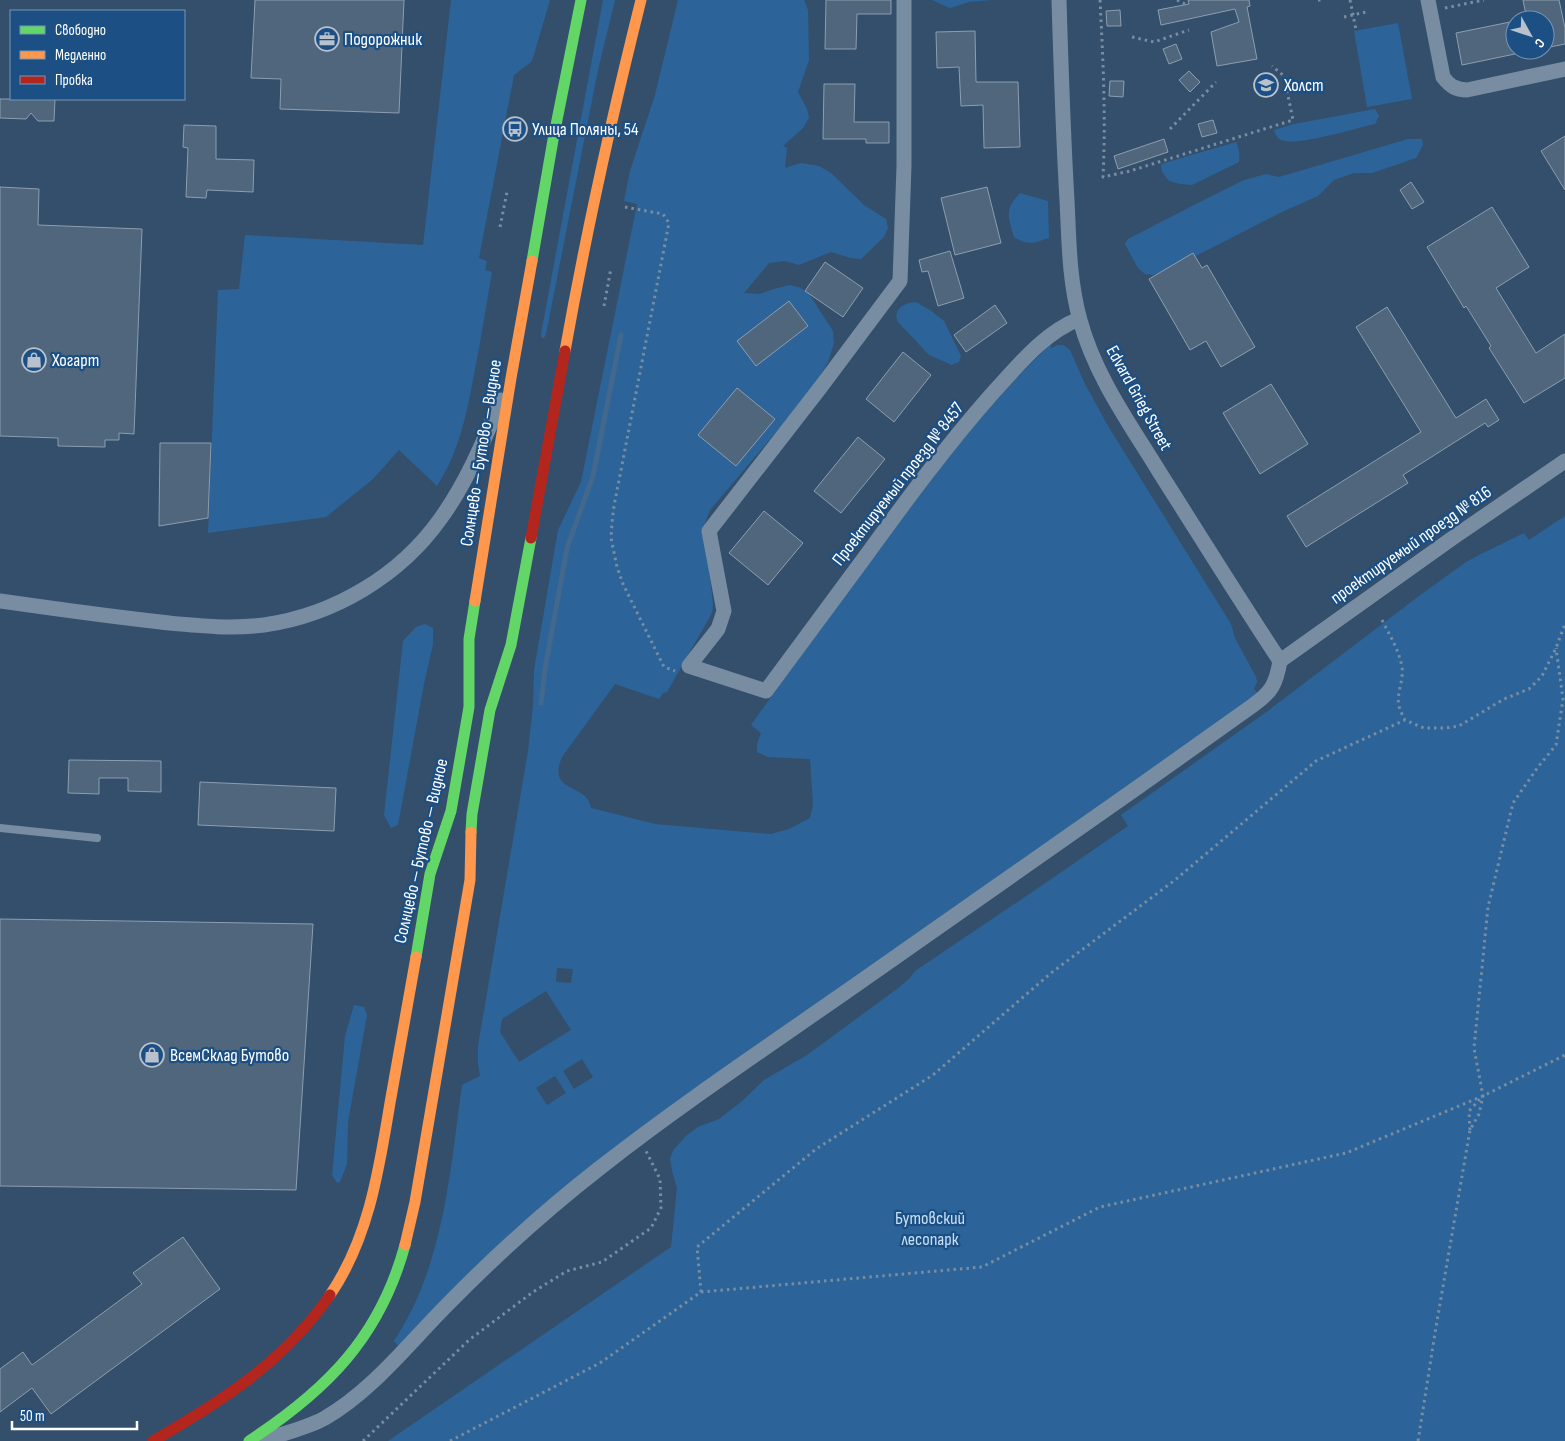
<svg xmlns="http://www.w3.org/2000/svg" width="1565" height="1441" font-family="'Sofia Sans Condensed',sans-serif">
	<rect width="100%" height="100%" fill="#334f6c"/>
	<g fill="#2c6499" fill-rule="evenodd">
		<path d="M451,0H550L533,58L531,62L514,75L479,258L487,261L485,270L492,272C486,306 481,340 474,374C467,413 459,452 437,486L399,450L373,479L326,517L208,533L218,290L239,289L245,235L423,245Z"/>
		<polygon points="603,0 615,0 598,70 546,334 544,338 542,338 541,334"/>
		<path d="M678,0H804L808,10L809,60L798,92L807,109L809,118L803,128L783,146L787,148L785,168L801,163L819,166L831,173L864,205L886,219L888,228L884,237L861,259L851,258L831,252L799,265L785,261L769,263L744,293L760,294L774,289L790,285L801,288L809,294L833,331L834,343L828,362L810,392L710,510L705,523V535L713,604L712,613L667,692L663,693L659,699L615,684L562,757C546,794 588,783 591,808L655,824L771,834L789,829L810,818L813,805L810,759L768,757L757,752V744L761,733L751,725C795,663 840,603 885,542C936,473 987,404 1050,345L1052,348L1057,345H1063L1070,350L1085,384L1108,426L1231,624L1235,638L1256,677L1257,682L1254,689L1257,693L1233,712L676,1103L398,1346L394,1341C444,1265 450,1172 462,1085L480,1076L478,1063V1046L528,751L533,706L534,670L558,530L581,482L637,204L624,201L630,171L655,95ZM557,968L573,969L571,983L556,982ZM546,991L571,1030L519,1062L500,1032L502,1019ZM582,1059L593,1077L574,1089L563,1071ZM555,1076L566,1093L547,1105L536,1088Z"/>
		<polygon points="932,0 992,0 969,2 950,8"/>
		<polygon points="1398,23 1412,99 1367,107 1354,31"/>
		<path d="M1375,109L1379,116L1375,124C1356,128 1301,145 1285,141C1278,140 1276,136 1274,130L1294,124Z"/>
		<polygon points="1408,139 1422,139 1423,145 1416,158 1372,173 1354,173 1334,180 1318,196 1284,211 1184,262 1153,275 1145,274 1138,268 1125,244 1128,239 1194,205 1244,180 1266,174 1279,177"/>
		<path d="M1236,142C1239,149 1240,154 1239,162L1192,185L1180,184L1169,181L1162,172L1161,164Z"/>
		<path d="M1020,193L1048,201L1049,238C1033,243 1028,246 1014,237C1008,216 1004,210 1020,193Z"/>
		<path d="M916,302L930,310L944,321L961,356L959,362L952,365L929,355L898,322C892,309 904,303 916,302Z"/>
		<polygon points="1565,516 1565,1441 388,1441 671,1247 677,1188 672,1171 670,1158 674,1149 687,1135 698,1127 719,1119 741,1102 764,1080 807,1055 897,989 910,978 915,971 1044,884 1128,826 1121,815 1265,713 1419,596 1466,562 1479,555 1524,533 1529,540"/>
		<polygon points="425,624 433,628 433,644 424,684 398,825 391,828 384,815 403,641 416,627"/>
		<polygon points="354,1005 364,1007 367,1015 348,1122 347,1164 340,1182 337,1183 332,1175 345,1036"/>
	</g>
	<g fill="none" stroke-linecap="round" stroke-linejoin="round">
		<polyline stroke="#42688d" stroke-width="5" points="541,703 545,669 567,548 593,476 621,335"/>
	</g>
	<g fill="#4f667c" stroke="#8d9eb0">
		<polygon points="255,0 404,0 399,113 280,109 281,79 251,78"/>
		<polygon points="826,0 891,0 891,14 857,14 856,49 825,49"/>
		<polygon points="1188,0 1249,0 1250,6 1247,7 1257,59 1217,66 1211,32 1239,22 1235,9 1161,25 1158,10 1189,4"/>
		<polygon points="1523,0 1559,0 1565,28 1565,44 1545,48 1545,20 1527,20"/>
		<polygon points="1120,10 1121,26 1107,26 1106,11"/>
		<polygon points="1515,21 1515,54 1462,65 1456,33"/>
		<polygon points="975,31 976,82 1018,82 1020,147 984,148 983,105 961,106 959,67 937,68 936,32"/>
		<polygon points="1176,44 1182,59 1169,64 1163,49"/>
		<polygon points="1189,71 1200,82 1190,92 1179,80"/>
		<polygon points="1110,81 1124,81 1123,97 1109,96"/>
		<polygon points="824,84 855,84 854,122 889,122 889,143 866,143 866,139 823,139"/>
		<polygon points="0,99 55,99 54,121 38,121 31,113 26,119 0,118"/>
		<polygon points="1213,120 1217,133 1202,137 1198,124"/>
		<polygon points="184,125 216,126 216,159 254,160 253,192 207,190 206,198 186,197 188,148 183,147"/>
		<polygon points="1565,136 1565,190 1541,151"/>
		<polygon points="1164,139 1168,152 1118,169 1114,156"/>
		<polygon points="1411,182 1424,202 1412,209 1400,190"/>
		<polygon points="0,187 39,189 38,225 142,229 134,434 119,433 119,440 105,440 105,447 58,446 58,438 0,436"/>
		<polygon points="987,187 1001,243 955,255 941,198"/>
		<polygon points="1492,207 1529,267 1496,288 1536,353 1565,334 1565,378 1524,403 1489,348 1491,346 1466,306 1464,308 1427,247"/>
		<polygon points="950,251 964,298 938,306 928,271 922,272 919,260"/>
		<polygon points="1193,253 1202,268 1207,265 1255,347 1221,367 1206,341 1190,350 1149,279"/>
		<polygon points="825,262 863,288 843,317 805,291"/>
		<polygon points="789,301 808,326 756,366 737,341"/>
		<polygon points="995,305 1007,323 966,352 954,335"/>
		<polygon points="1387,307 1456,418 1486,399 1499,420 1488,427 1485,423 1403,475 1408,483 1306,547 1287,516 1421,432 1356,327"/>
		<polygon points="903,352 931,375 894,422 866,399"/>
		<polygon points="1271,384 1308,444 1260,474 1223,413"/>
		<polygon points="737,388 775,419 736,466 698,435"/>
		<polygon points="858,437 885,459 841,513 814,491"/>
		<polygon points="160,443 211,443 208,518 159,526"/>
		<polygon points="764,511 803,543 768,585 729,553"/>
		<polygon points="69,760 161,761 161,792 128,791 128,778 99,778 99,794 68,793"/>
		<polygon points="200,782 336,788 334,831 198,825"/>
		<polygon points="0,919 313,924 296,1190 0,1186"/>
		<polygon points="183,1237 220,1289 51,1414 32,1388 0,1412 0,1369 23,1352 32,1365 142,1284 133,1273"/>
	</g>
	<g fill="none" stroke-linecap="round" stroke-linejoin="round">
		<g stroke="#798da2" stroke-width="3" stroke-dasharray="2.5 4" stroke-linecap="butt">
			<path d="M1100,0C1103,59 1106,118 1103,177L1130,171L1293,120L1284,76L1272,66"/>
			<polyline points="1177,0 1185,4"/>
			<polyline points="1318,0 1321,0"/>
			<polyline points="1350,0 1356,30"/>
			<polyline points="1445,8 1484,0"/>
			<polyline points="1344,17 1366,12"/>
			<polyline points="1132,37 1154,42 1189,30"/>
			<polyline points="1170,129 1216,82"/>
			<polyline points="625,207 663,214 669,223 614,506 612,522 611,538 617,567 623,584 664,667 675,671"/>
			<polyline points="500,227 507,192"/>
			<polyline points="604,306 611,268"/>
			<path d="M1382,620C1390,636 1399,650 1402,667C1404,680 1396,694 1399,706C1400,711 1403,716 1405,720L1424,728H1446L1459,726L1504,699L1529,689L1542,676L1556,648L1565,624"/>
			<polyline points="1470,1130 1469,1111 1481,1098"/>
			<polyline points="701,1292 697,1247 816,1149 933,1075 1051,973 1175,880 1316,761 1405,720"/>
			<polyline points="363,1441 469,1340 533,1292 567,1271 602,1262 651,1228 661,1208 660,1179 646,1151"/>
			<polyline points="450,1441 600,1363 701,1292 982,1267 1100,1207 1346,1153 1483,1096 1565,1055"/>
			<polyline points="1418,1441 1436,1327 1470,1130 1479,1114 1483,1096 1474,1048 1488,907 1513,803 1538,767 1556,745 1563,699 1556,648"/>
		</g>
		<polyline stroke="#798da2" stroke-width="8" points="0,828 97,838"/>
		<g stroke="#798da2" stroke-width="15">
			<path d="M904,0V166L900,281L820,388L709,531L724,611L718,629L689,666L766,691C799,647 832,602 865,557C905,502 946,446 991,395C1017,367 1043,333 1079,319"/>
			<path d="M1059,0C1061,67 1063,133 1067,200C1069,240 1069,281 1080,320C1095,376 1130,424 1160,473C1200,536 1239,599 1280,661"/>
			<path d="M1428,0L1443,77C1450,86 1456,90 1467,90L1565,69"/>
			<path d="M0,601C56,609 113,617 169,623C201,626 232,629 264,625C334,615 400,576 441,518C467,482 484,440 501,400"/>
			<polyline points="1280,661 1454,537 1565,461"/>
			<path d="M260,1441C281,1434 305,1429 325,1418C373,1390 409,1343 448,1304C496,1255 547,1209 601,1167C684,1102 773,1043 860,982C991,891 1122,799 1252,706C1272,692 1276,684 1280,661"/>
		</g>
		<g stroke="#63d668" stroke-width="11">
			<polyline points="532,261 553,140 581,0"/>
			<polyline points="471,832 472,814 490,710 511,645 531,538"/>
			<polyline points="416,957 430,874 451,811 469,707 469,639 475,601"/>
			<path d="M249,1441C327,1390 380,1337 405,1245"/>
		</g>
		<g stroke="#ff974d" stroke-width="11">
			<path d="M565,351C586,233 612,116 641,0"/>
			<polyline points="475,601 511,378 532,261"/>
			<polyline points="405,1245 415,1202 470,880 471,832"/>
			<path d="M330,1295C369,1238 379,1169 390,1103C399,1055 407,1006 416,957"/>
		</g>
		<g stroke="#b3261e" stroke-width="11">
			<polyline points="531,538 565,351"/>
			<path d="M153,1441C222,1401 284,1362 330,1295"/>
		</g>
	</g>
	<defs>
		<g id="office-ring" transform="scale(1.25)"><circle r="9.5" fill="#1c4f83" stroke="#b8c1cc" stroke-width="1.5"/><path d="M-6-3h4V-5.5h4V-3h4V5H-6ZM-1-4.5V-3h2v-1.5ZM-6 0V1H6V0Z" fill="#b8c1cc"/></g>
		<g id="school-ring" transform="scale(1.25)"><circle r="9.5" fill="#1c4f83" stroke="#b8c1cc" stroke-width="1.5"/><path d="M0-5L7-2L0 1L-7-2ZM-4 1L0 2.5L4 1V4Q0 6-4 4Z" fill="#b8c1cc"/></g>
		<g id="bus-ring" transform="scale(1.25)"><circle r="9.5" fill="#1c4f83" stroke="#b8c1cc" stroke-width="1.5"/><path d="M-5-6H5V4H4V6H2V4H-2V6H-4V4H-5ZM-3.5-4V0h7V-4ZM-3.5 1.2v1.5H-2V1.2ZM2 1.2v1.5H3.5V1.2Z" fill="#b8c1cc"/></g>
		<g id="shop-ring" transform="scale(1.25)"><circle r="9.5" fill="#1c4f83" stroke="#b8c1cc" stroke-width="1.5"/><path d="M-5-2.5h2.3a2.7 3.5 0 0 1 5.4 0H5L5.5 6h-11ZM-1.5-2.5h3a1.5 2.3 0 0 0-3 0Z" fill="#b8c1cc"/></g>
	</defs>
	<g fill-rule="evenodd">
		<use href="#office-ring" x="327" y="39"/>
		<use href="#school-ring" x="1266" y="85"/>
		<use href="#bus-ring" x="515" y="129"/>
		<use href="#shop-ring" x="34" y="360"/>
		<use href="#shop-ring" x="152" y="1055"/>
	</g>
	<g text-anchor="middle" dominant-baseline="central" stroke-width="4.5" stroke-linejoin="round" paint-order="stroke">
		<g font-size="18" fill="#fff" stroke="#1c4f83" text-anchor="start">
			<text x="344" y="39">Подорожник</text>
			<text x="1284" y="85">Холст</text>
			<text x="532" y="129">Улица Поляны, 54</text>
			<text x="52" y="360">Хогарт</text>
			<text x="170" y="1055">ВсемСклад Бутово</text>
		</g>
		<g font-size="18" fill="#fff" stroke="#1c4f83">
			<text transform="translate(1139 398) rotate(61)">Edvard Grieg Street</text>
			<text transform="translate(481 453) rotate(-81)">Солнцево — Бутово — Видное</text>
			<text transform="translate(898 484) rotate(-52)">Проектируемый проезд № 8457</text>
			<text transform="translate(1411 545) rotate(-35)">проектируемый проезд № 816</text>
			<text transform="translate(421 851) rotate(-77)">Солнцево — Бутово — Видное</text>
		</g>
		<g font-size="18" fill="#c6e0f8" stroke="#1c4f83">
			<text x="930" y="1218">Бутовский<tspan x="930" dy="21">лесопарк</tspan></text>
		</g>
	</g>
	<rect x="10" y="10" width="175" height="90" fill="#1c4f83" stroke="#7795b5"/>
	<rect x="20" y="26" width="25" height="8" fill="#63d668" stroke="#7795b5"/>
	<text x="55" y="35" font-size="15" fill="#ffffff">Свободно</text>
	<rect x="20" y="51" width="25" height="8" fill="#ff974d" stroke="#7795b5"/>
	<text x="55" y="60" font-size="15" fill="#ffffff">Медленно</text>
	<rect x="20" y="76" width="25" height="8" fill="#b3261e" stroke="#7795b5"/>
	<text x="55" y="85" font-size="15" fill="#ffffff">Пробка</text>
	<g transform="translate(1530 35) rotate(130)"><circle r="24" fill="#1c4f83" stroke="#7795b5"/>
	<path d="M0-4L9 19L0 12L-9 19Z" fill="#b8c1cc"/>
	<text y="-8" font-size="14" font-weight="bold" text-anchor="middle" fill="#ffffff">С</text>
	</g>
	<path d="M12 1421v8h125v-8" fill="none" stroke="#ffffff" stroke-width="2.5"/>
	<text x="20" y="1421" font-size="15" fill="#ffffff" stroke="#1c4f83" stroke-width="4" paint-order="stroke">50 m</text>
</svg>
